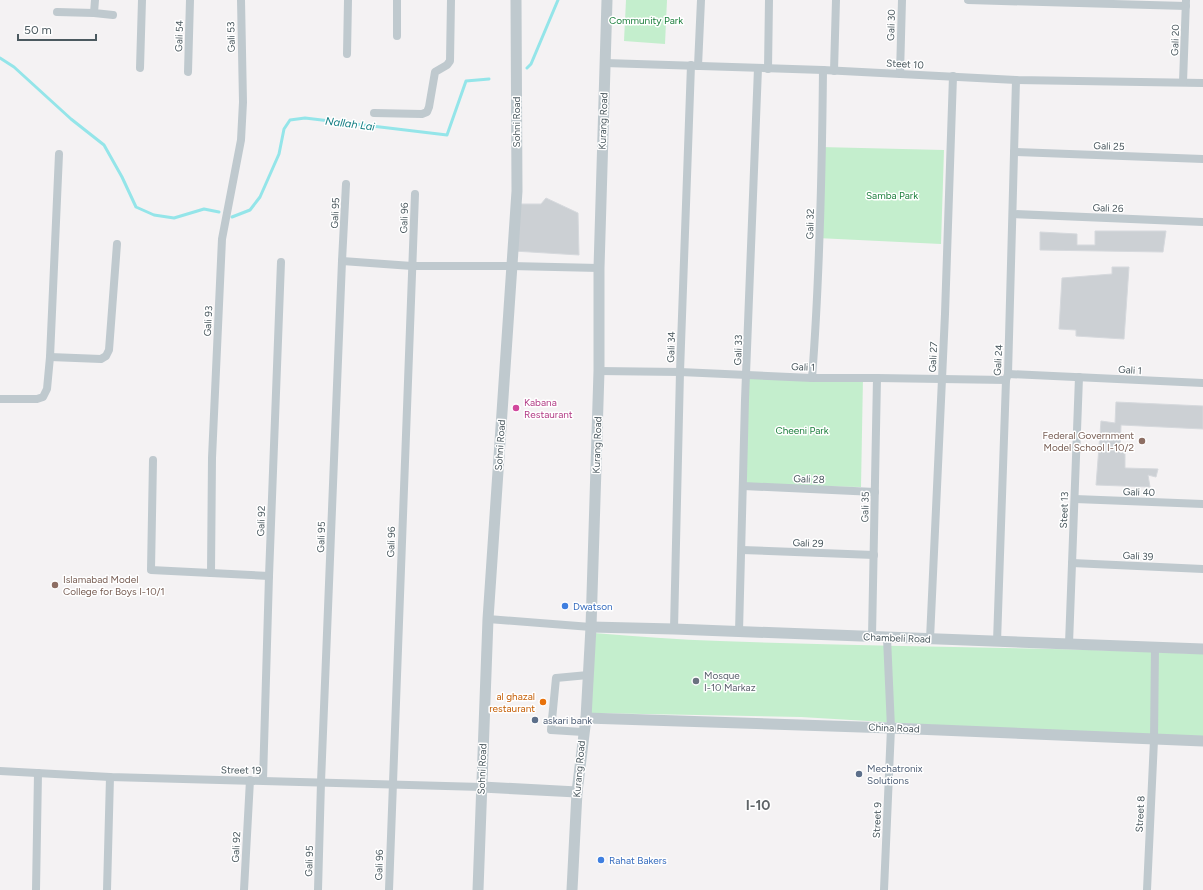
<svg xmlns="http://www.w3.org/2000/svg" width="1203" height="890" font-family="Figtree,sans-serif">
	<rect width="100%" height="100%" fill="#f4f2f3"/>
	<g fill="#c4eecd">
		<polygon points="626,0 667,0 665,44 624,41"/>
		<polygon points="820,147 944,150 941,244 817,238"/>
		<polygon points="745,372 863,377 861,487 742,485"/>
		<path d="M594,633C636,636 678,640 720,641C881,647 1042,647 1203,654V736L1083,734L801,717L590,713Z"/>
	</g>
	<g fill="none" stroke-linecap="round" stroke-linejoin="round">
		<g stroke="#94e5e9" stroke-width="3">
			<polyline points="0,58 14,67 71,119 104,145 122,177 136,207 154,215 174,218 204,209 219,212"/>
			<polyline points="527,68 531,64 558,0"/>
			<polyline points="232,217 250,210 260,197 279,154 284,129 290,120 305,118 447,135 466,81 489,79"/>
		</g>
	</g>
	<g fill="#ccd0d4" stroke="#d6d9dd">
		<polygon points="546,198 578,213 579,255 514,251 516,204 541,204"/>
		<polygon points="1095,231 1166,231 1163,252 1040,250 1040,232 1077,234 1077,245 1095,245"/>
		<polygon points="1112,267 1129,267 1124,339 1076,336 1076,330 1059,329 1062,278 1112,274"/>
		<polygon points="1116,402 1203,406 1203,429 1121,425 1120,453 1125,452 1125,468 1158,469 1156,477 1148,475 1150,487 1096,485 1101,421 1115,423"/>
	</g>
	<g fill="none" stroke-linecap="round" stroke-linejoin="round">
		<g stroke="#bfc9ce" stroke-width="8">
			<polyline points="95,0 94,13 113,15"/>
			<polyline points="968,0 1186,6"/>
			<polyline points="57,12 94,13"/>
			<polyline points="397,36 397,0"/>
			<polyline points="347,54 348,0"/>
			<polyline points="605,63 823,70 1016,80 1203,83"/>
			<polyline points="698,66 701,0"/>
			<polyline points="140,68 142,0"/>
			<polyline points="768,69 769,0"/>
			<polyline points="834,71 836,0"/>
			<polyline points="188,72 190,0"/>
			<polyline points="900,74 902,0"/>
			<polyline points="1183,82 1186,0"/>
			<polyline points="374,113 422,114 427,112 429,107 435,72 447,65 450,61 451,0"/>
			<polyline points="1014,152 1203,159"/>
			<polyline points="1013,214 1203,222"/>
			<polyline points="342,261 412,266 511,266 599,268"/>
			<polyline points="50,357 101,359 106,356 109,350 117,244"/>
			<polyline points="599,371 680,372 812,378 877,378 1006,380"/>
			<polyline points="1008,374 1203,383"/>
			<path d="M812,378C820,275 822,173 823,70"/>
			<polyline points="0,399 37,399 43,397 47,389 50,357 59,154"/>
			<polyline points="153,460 151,570 269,576"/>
			<polyline points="743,486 875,492"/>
			<polyline points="1075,499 1203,504"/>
			<polyline points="742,550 874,555"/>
			<polyline points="1072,563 1203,569"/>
			<polyline points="211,573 212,458 222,239 241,140 243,102 241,0"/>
			<polyline points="488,619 591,627"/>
			<polyline points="674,629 680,372 691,65"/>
			<polyline points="739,632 745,400 758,68"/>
			<polyline points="872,637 877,378"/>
			<polyline points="930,639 945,314 953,76"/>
			<polyline points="997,642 1006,380 1008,374 1016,80"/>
			<polyline points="1069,644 1079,377"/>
			<polyline points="583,732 551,730 556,678 588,675"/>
			<polyline points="0,771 110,777 482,787"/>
			<polyline points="263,780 269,576 281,262"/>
			<polyline points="36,890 38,773"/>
			<polyline points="107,890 110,777"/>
			<polyline points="244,890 250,780"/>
			<polyline points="318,890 321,782 342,261 346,184"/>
			<polyline points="389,890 415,194"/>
			<polyline points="884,890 891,728 887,638"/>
			<polyline points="1147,890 1154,740 1155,647"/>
		</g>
		<g stroke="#bfc9ce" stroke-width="11">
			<polyline points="591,627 674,629 1203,649"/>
			<polyline points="586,718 891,728 1203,741"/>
			<polyline points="482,787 577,792"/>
			<polyline points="478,890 488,619 517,191 516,0"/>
			<polyline points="572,890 577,792 586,718 591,627 599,371 599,268 607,0"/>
		</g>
	</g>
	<circle fill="#d1479c" stroke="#fff" stroke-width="1.5" cx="516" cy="408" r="4"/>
	<g fill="#8d6e63" stroke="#fff" stroke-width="1.5">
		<circle cx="1142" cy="441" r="4"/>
		<circle cx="55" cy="585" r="4"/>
	</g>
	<g fill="#3f7fe0" stroke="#fff" stroke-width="1.5">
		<circle cx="565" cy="606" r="4"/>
		<circle cx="601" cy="860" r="4"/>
	</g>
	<circle fill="#6b7280" stroke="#fff" stroke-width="1.5" cx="696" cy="681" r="4"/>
	<circle fill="#e8710a" stroke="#fff" stroke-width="1.5" cx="543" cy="702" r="4"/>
	<g fill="#5c6f8a" stroke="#fff" stroke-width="1.5">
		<circle cx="535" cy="720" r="4"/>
		<circle cx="859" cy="774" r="4"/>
	</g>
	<g text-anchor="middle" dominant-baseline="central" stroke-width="3" stroke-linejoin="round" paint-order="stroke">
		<g font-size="10" fill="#1d7f3d" stroke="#fff">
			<text x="646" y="20">Community Park</text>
			<text x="892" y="195">Samba Park</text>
			<text x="802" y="430">Cheeni Park</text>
		</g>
		<g font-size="10" fill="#4b595f" stroke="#fff">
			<text transform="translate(891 25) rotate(-88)">Gali 30</text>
			<text transform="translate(179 36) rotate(-88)">Gali 54</text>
			<text transform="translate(231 37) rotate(-91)">Gali 53</text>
			<text transform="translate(1175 40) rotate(-88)">Gali 20</text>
			<text transform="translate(905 64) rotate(3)">Steet 10</text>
			<text transform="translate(603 121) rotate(-88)">Kurang Road</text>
			<text transform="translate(516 122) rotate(-90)">Sohni Road</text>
			<text transform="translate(1109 146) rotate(2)">Gali 25</text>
			<text transform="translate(1108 208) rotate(2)">Gali 26</text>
			<text transform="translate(335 213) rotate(-87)">Gali 95</text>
			<text transform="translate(404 218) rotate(-88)">Gali 96</text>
			<text transform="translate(810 224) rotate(-89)">Gali 32</text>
			<text transform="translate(208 321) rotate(-87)">Gali 93</text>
			<text transform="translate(671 347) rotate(-88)">Gali 34</text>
			<text transform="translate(738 350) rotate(-88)">Gali 33</text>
			<text transform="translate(933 357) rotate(-87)">Gali 27</text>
			<text transform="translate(998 360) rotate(-86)">Gali 24</text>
			<text transform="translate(803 367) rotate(2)">Gali 1</text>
			<text transform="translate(1130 370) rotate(3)">Gali 1</text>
			<text transform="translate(500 445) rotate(-86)">Sohni Road</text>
			<text transform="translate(597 445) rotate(-88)">Kurang Road</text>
			<text transform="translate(809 479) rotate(2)">Gali 28</text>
			<text transform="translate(1139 492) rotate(2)">Gali 40</text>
			<text transform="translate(865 507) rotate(-89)">Gali 35</text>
			<text transform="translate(1064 510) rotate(-88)">Steet 13</text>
			<text transform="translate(261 521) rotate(-88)">Gali 92</text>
			<text transform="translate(321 537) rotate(-88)">Gali 95</text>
			<text transform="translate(391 542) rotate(-88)">Gali 96</text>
			<text transform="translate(808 543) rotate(2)">Gali 29</text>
			<text transform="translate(1138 556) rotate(3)">Gali 39</text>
			<text transform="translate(897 638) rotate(2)">Chambeli Road</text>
			<text transform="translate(894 728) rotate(2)">China Road</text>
			<text transform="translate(482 769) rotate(-88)">Sohni Road</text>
			<text transform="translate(579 769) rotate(-85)">Kurang Road</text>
			<text transform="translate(241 770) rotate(1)">Street 19</text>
			<text transform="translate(1140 814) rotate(-87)">Street 8</text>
			<text transform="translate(877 820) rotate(-88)">Street 9</text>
			<text transform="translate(236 847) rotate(-87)">Gali 92</text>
			<text transform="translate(309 861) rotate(-88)">Gali 95</text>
			<text transform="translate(379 865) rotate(-88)">Gali 96</text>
		</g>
		<g font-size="10" fill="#b23c85" stroke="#fff" text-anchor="start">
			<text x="524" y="402">Kabana<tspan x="524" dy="12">Restaurant</tspan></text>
		</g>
		<g font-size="10" fill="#785e54" stroke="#fff" text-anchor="end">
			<text x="1134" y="435">Federal Government<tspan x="1134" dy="12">Model School I-10/2</tspan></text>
			<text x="63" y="579" text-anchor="start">Islamabad Model<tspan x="63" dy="12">College for Boys I-10/1</tspan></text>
		</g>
		<g font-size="10" fill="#366cbe" stroke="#fff" text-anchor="start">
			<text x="573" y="606">Dwatson</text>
			<text x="609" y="860">Rahat Bakers</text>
		</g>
		<g font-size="10" fill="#5b616d" stroke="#fff" text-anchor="start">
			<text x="704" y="675">Mosque<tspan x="704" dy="12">I-10 Markaz</tspan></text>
		</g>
		<g font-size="10" fill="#c56008" stroke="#fff" text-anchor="end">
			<text x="535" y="696">al ghazal<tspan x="535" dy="12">restaurant</tspan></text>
		</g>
		<g font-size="10" fill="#4e5e75" stroke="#fff" text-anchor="start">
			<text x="543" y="720">askari bank</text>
			<text x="867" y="768">Mechatronix<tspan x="867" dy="12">Solutions</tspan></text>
		</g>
		<g font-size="11" font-style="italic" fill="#137e83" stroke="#fff">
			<text transform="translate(350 124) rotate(7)">Nallah Lai</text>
		</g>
		<g font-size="14" font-weight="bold" fill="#5f6467" stroke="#fff">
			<text x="758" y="805">I-10</text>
		</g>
	</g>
	<path d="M18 34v6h78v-6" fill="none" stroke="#4b595f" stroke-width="2"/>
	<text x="24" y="34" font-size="12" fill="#4b595f" stroke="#ffffff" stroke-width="3" paint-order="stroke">50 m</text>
</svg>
